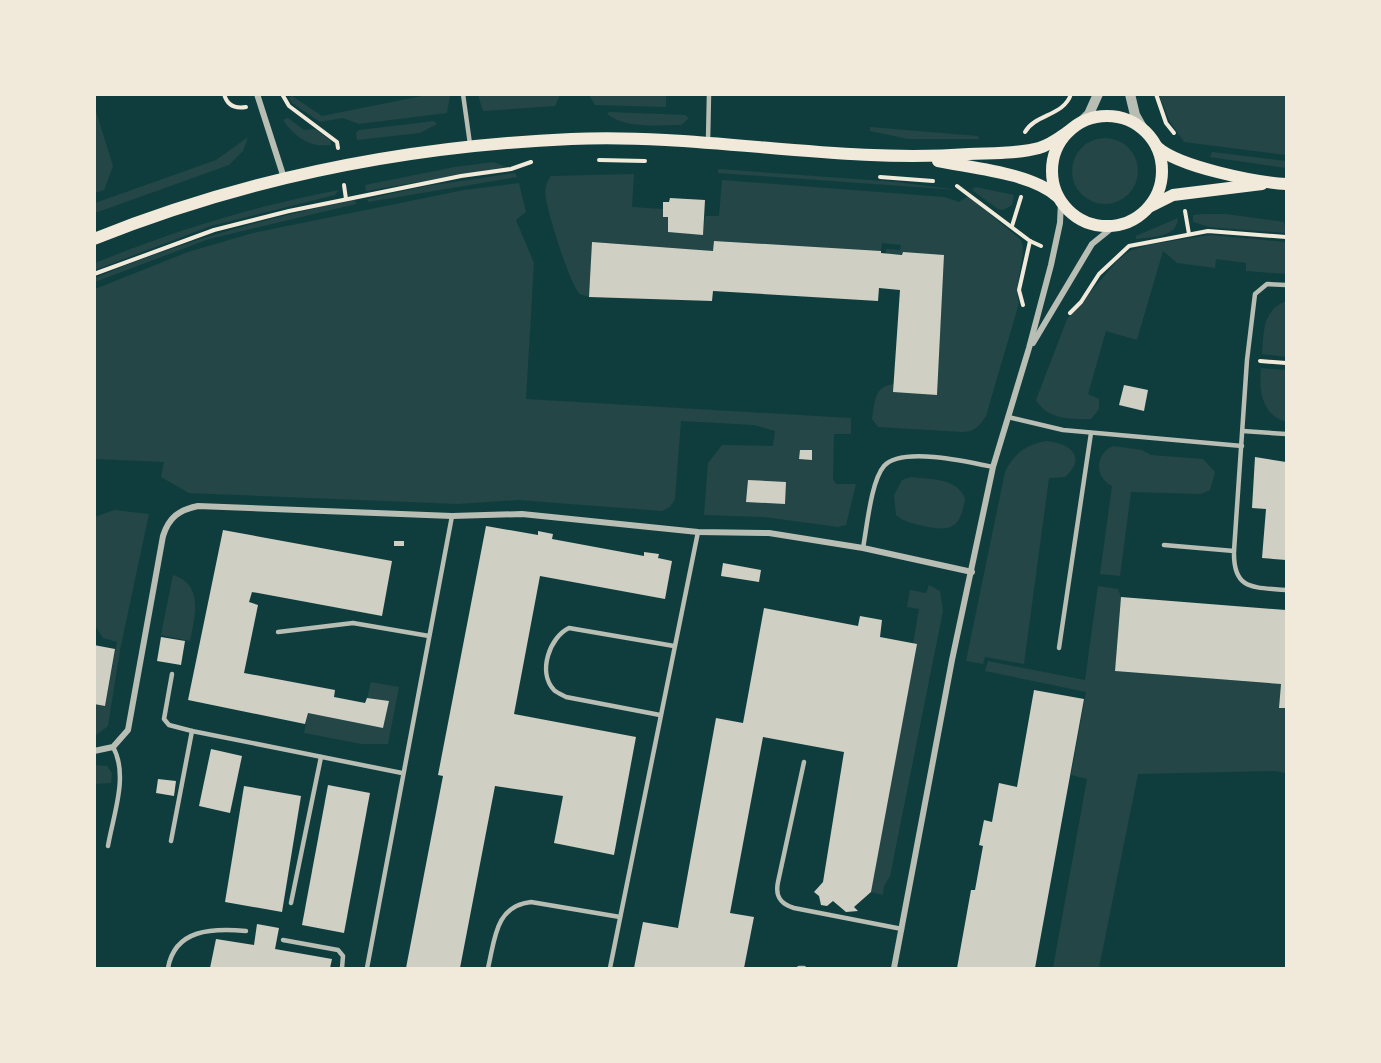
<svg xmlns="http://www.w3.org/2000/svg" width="1381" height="1063" font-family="'Golos Text',sans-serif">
	<rect width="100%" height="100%" fill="#0f3d3e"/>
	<g fill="#244646">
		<polygon points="432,94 450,95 447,113 359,124 343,118 320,122 292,103 289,98 292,96 322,116"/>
		<polygon points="478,95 478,94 560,95 555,106 483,111"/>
		<polygon points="589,95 666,95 666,107 595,105"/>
		<polygon points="1159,95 1286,95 1286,155 1184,142 1170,122"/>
		<polygon points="95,108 113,166 104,190 95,193"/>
		<path d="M609,112L685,115L689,118L681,125C658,125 626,129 607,114Z"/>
		<path d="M288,118L304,130L315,129L330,140L331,145C310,148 295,137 283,120Z"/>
		<polygon points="434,121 437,124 420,133 357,140 356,133 359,130"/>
		<polygon points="870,127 978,136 979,139 908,139 870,131"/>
		<polygon points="248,137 243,151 229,165 95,213 95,203 216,160"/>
		<circle cx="1105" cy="171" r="33"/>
		<polygon points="1212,152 1286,161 1286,168 1210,157"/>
		<polygon points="494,162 506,167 366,191 365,185 455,167"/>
		<polygon points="718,169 897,182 958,190 718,173"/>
		<polygon points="515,173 517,177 368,202 367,199 427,186"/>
		<path d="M634,174L632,207L663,209V216L668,217V232L703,234L705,216H719L722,180L944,197L959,202L968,196L1021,240C1028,256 1013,280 1019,303L986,416C979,426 975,432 962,432L878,427L872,419C875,402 874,386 894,384V392L937,394L944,255L886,254V249L900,250L901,245L882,243L881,251L715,241L713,251L592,242L589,297L580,294C570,285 548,214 546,198C544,190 546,182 551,176Z"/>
		<polygon points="519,183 526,212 516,220 534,263 526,399 851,418 851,434 834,434 833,479 836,484 856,484 846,525 838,527 764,517 704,515 708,463 722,445 773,446 775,431 754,425 681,421 675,499 670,507 662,511 518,500 458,504 189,493 161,477 164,462 95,459 95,289 188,252 253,233 464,190"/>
		<polygon points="975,187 1014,195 1012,205 1003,210 998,209 972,190"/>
		<path d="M339,190L335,195L211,226L95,270V263C174,231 254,206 339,190Z"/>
		<path d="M355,200L356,204L209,239L95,282V278C179,242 265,218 355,200Z"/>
		<polygon points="1203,214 1226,214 1284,222 1286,233 1209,227 1193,222 1193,215"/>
		<path d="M1178,218C1177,238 1151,237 1136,239V236Z"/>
		<path d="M1210,235L1286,242V274L1246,271V263L1216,259L1215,268L1177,263L1163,251L1137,340L1106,331L1088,394L1099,399V409L1091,419C1070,419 1048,420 1036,400L1067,319L1118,260L1130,251L1147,245Z"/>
		<path d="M1286,301V357L1262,354C1264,331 1262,311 1286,301Z"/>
		<path d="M1261,368L1286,370V422C1261,414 1259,391 1261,368Z"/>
		<path d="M1046,441C1069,443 1088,456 1065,477L1049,478L1024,664L985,657L983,664L966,661L1005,472C1014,453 1026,445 1046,441Z"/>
		<path d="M1113,446L1142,450L1151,455L1203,459L1215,472L1210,490L1201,494L1131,492L1120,576L1100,574L1112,486C1094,477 1095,454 1113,446Z"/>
		<path d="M911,477C932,480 955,477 965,498C961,529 950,532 923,526C912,523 904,522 896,515L894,495L902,480Z"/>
		<polygon points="114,510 149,514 120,650 108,726 95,736 95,704 105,706 117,642 103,638 95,626 95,517"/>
		<path d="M173,575C204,584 195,617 190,641L161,635Z"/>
		<polygon points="929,585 940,591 943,611 890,876 884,886 883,895 871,892 919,609 907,607 910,590 926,593"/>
		<polygon points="1098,586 1118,589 1121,597 1115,671 1281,684 1279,708 1286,708 1286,773 1274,771 1138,774 1099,968 1053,968 1087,779 1071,775 1086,692 985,671 988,661 1085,680"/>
		<polygon points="371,682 399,687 388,744 362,744 304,733 308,713 383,728 389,701 367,698"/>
		<polygon points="94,765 107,766 112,773 111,783 95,784"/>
	</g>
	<g fill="#cfcfc3">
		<polygon points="670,198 705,200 703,235 668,232 668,217 663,217 663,202 669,202"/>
		<polygon points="714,241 881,251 881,253 902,255 903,252 944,255 937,395 893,392 900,290 879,288 878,301 713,291 712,301 589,297 592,242 713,251"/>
		<polygon points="1124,385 1148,390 1144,411 1119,405"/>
		<polygon points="800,450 812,450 812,460 799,459"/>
		<polygon points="1255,457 1286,462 1286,560 1262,558 1266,509 1252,508"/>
		<polygon points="748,480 786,482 785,504 746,502"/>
		<polygon points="486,526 538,535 538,531 553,534 552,539 644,556 644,552 659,554 658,558 672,561 665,599 540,576 514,714 636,737 614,855 554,843 563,796 495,786 460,968 406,968 443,776 438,775"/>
		<polygon points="223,530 392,561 382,616 252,592 249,602 258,605 244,673 335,690 334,697 365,703 367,698 389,701 383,728 308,713 305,724 188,700"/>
		<rect x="394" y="541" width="10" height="5"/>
		<polygon points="723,563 761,570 759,582 721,576"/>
		<polygon points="1121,597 1286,610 1286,708 1279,708 1281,684 1115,671"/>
		<polygon points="764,608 858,626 860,616 882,620 880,637 917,644 871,892 854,907 858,911 846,912 833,901 827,906 821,905 819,896 814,892 823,882 844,752 763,737 730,913 754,917 744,968 634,968 643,922 678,928 716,718 743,723"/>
		<polygon points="161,637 185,641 181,665 157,661"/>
		<polygon points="94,645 115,649 105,706 94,704"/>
		<polygon points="1034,690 1084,699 1035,968 957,968 971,890 975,890 983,846 979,845 984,820 992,822 999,783 1017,787"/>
		<polygon points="211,749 242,756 230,813 199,806"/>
		<polygon points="158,779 176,781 174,796 156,793"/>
		<polygon points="328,785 370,793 344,933 302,925"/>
		<polygon points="244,786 301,796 282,912 225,902"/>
		<polygon points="257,924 279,928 275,949 332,959 330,968 210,968 216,939 254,945"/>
	</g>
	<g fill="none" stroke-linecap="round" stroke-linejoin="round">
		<g stroke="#f1e9da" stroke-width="4">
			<path d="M224,94C227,105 235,109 246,107"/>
			<polyline points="282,94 289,106 337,142 338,148"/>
			<polyline points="1156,94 1166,123 1174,133"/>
			<path d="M1025,132C1035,114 1064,116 1071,94"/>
			<polyline points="599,160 645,161"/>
			<polyline points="880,177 933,181"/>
			<polyline points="344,185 346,199"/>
			<polyline points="957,186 1030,241 1041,246"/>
			<polyline points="1185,211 1189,234"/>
			<polyline points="1012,226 1021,197"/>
			<polyline points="94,274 214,230 289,211 461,176 511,169 531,162"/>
			<polyline points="1023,305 1019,290 1030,241"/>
			<polyline points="1070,313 1081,302 1099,274 1129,246 1208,231 1286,237"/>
			<polyline points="1260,361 1286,363"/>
		</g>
		<g stroke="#b8beb3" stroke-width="4.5">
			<polyline points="463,94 470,144"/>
			<polyline points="708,141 709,94"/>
			<polyline points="1008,417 1063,430 1242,446"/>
			<polyline points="1243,431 1286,434"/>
			<path d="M1164,545L1234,551C1233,591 1254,587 1286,590"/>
			<path d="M863,548C867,527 871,481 884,466C901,446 970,462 993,467"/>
			<polyline points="1234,551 1247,360 1255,294 1267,284 1286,285"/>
			<polyline points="278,632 353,623 429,636"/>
			<polyline points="1059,648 1091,433"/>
			<polyline points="172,674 164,719 169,725 192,731"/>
			<path d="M660,715L566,697C563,695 557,693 554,690C537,672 550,637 569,628L674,646"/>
			<path d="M804,762L778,882C775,896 780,904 794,908L902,929"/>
			<polyline points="171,841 192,731 402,773"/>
			<path d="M108,846C113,816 129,775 113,747"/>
			<polyline points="291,903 321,757"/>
			<polyline points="283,940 338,950 343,956 342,968"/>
			<path d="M168,968C175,929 212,928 246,931"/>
			<polyline points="367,968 452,516"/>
			<path d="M488,968C495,939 495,906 531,902L620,917"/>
			<polyline points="610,968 698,532"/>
			<polyline points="799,968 804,968"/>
		</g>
		<g stroke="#b8beb3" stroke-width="6">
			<polyline points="257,94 284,178"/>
			<polyline points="1033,343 1092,244 1113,227"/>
			<path d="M94,751L113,747L128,730L163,536C169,517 179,510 198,506L452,516L522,514L698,532L769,533L863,548L972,572"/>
			<polyline points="894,968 952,660 993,467 1029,348 1051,265 1060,223 1061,202"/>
		</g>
		<g stroke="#b8beb3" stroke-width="10">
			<polyline points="1130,94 1135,115 1143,129"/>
			<polyline points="1079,124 1089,114 1098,94"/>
		</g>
		<g stroke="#f1e9da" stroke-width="12">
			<circle cx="1107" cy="171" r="55"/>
			<path d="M1157,147C1179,167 1255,182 1286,184"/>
			<path d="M938,161C972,168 1032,173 1058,197"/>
			<polyline points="1151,206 1173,195 1262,184"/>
			<path d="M94,239C246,178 408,146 571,139C704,133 837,164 969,154C992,153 1017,154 1039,148C1050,145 1059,138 1069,131"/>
		</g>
	</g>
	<rect width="1381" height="1063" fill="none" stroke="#f1e9da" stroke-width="192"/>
</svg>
